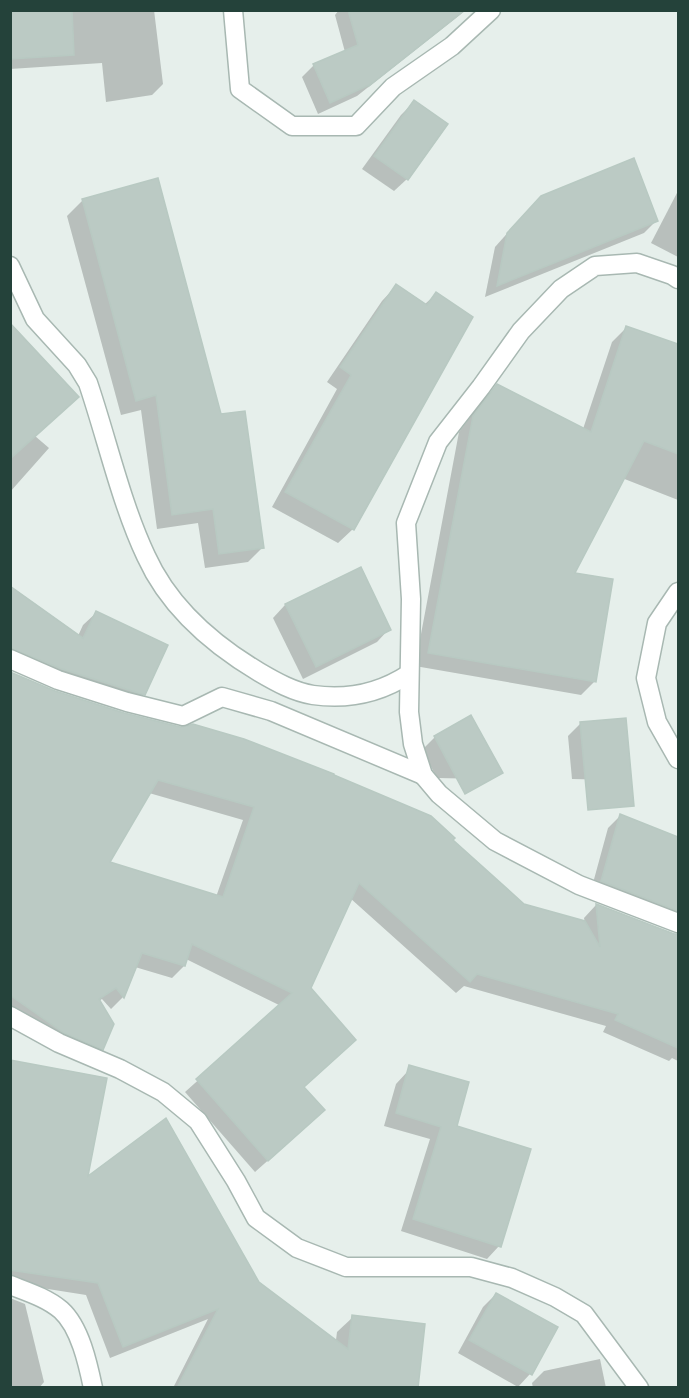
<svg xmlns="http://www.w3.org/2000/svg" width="689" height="1398" font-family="Montserrat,sans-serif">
	<rect width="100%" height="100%" fill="#e6efeb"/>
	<g fill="#0003" fill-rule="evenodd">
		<polygon points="10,10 154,10 163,84 152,95 106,102 102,63 10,69"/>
		<polygon points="339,10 466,10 357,96 318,114 302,77 314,65 345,52 335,15"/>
		<polygon points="414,102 407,179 394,191 362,169 401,115"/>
		<polygon points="678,191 678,257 651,243"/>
		<polygon points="83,200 220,416 263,547 248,562 205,568 198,523 157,529 141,410 121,415 67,216"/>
		<polygon points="527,211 657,220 644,233 485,297 495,247"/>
		<polygon points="396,286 424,305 436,294 353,529 338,543 272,507 337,389 327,382 382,301"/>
		<polygon points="10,325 35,436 49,448 10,492"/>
		<polygon points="626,328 678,350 678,500 622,478 573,574 595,681 581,695 415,666 459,432 483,400 497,386 583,429 612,342"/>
		<polygon points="360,569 389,629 377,642 303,679 273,618 285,605"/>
		<polygon points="10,588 78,636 83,625 96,613 144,694 131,707 10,665"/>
		<path d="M53,692L451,840L523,905L585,923L584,918L596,905L678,935L675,929L590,894L608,828L620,816L678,839V1061L672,1058L669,1061L603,1032L606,1026L464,986L456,993L350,898L309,988L302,1087L310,1123L255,1172L185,1092L281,1006L186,959L184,966L172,978L135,967L123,997L111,1009L102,999L99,1001L102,1049L90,1061L10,1016V888ZM149,793L243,820L216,897L108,863Z"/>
		<polygon points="581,723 616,780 572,779 568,736"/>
		<polygon points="435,737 485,779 437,778 422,750"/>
		<polygon points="10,1061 86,1179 299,1388 173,1388 208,1319 110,1358 86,1295 10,1283"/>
		<polygon points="408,1071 455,1127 499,1246 487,1259 401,1231 430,1139 384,1126 396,1084"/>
		<polygon points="496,1294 530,1374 518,1387 458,1353 483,1307"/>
		<polygon points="10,1298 25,1304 44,1382 39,1388 10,1388"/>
		<polygon points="353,1317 416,1388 330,1388 337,1332"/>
		<polygon points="600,1359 606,1388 533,1388 532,1383 544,1371"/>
	</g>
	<g fill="#bbcac4" stroke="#b8c9c2" stroke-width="1.5" fill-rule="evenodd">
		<polygon points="10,10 72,10 74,55 10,59"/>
		<polygon points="348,10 465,10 369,86 369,85 330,103 313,64 358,45"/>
		<polygon points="414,100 448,124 408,180 374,156"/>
		<polygon points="634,158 658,221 497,286 507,233 541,196"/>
		<polygon points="158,178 221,414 245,411 264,548 219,554 213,509 172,515 156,395 136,401 82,199"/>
		<polygon points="396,284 427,305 436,292 473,317 354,530 285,492 351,375 340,367"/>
		<polygon points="10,323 79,397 10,459"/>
		<polygon points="626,326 678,344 678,454 644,441 575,573 613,579 596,682 428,653 473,416 497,384 591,432"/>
		<polygon points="361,567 391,630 316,667 285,604"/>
		<polygon points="10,586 83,638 96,611 168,645 145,695 62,669 10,648"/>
		<path d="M10,672L55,691L124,713L180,727L187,726L193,724L244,739L334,774V775L431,816L455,838L453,840L524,904L585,921L600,947L596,904L674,934H678V1048L615,1020L618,1014L477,974L470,982L359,883L311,988L356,1040L304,1087L325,1110L268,1161L196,1079L292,993L192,944L185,966L142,953L124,998L116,988L99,999L114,1024L103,1050L64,1033L10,995ZM158,780L254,807L223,897L110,862Z"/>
		<polygon points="471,715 503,773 465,794 434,736"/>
		<polygon points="626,718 634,806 588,810 580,722"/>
		<polygon points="620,814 678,837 678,911 601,881"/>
		<polygon points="10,1060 107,1078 88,1176 166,1118 259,1282 348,1349 352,1315 425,1324 418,1388 177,1388 218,1309 123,1347 98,1283 10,1270"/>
		<polygon points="409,1065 469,1082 457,1126 531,1149 501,1247 413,1219 441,1127 396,1113"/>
		<polygon points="496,1293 558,1327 532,1375 469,1340"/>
	</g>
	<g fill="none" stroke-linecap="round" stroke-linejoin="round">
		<g stroke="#a8b8b2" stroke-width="21">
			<g id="minor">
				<polyline points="233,10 240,89 292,126 356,126 393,87 452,46 491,10"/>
				<path d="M10,266L35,319L77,365L88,383C107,439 121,503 146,556C169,607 212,644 259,672C276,682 294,692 313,695C348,700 380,693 409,674"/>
				<polyline points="678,279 672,275 637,263 595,266 561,289 521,331 481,387 438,442 406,523 411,599 409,712 413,744 423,775 439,794 495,841 579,885 678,923"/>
				<polyline points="678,592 657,623 646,678 657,722 678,759"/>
				<polyline points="10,659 58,680 127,702 183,716 222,697 271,711 423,775"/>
				<polyline points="10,1016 59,1043 120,1069 163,1092 198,1121 236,1181 256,1218 297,1248 346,1267 471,1267 512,1278 555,1297 584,1314 639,1388"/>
				<path d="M10,1285C28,1292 47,1298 61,1310C80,1327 88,1364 93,1388"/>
			</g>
		</g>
		<use href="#minor" stroke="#fff" stroke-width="18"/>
	</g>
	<rect width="689" height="1398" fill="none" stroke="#24423a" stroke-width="24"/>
</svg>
